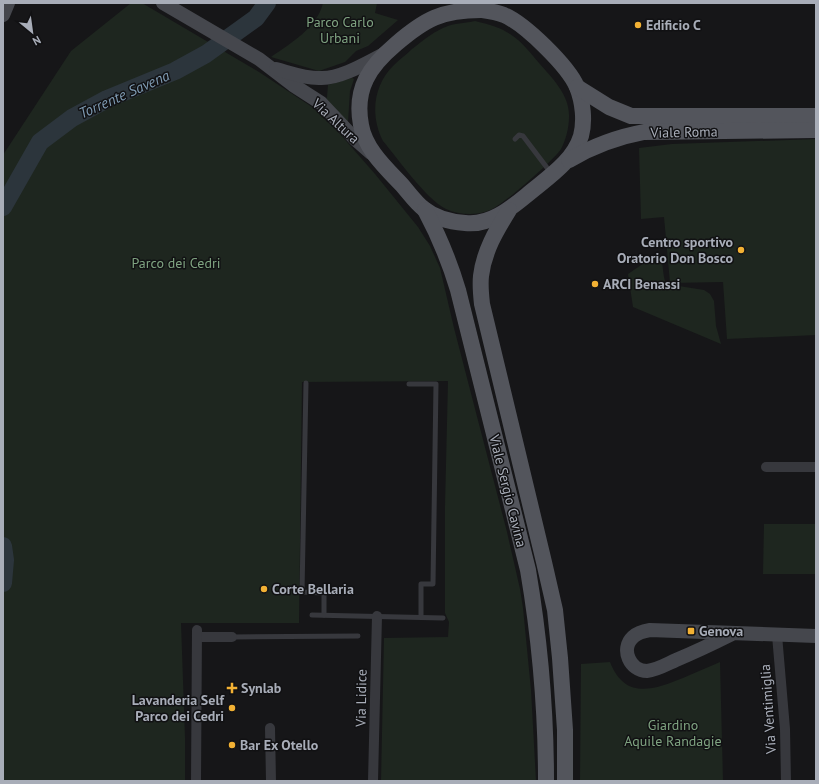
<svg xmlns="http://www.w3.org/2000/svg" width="819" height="784" font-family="'PT Sans',sans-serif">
	<rect width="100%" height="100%" fill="#161618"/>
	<g fill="#1e261f">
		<polygon points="131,3 142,3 259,72 312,107 340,134 375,174 418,227 430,246 440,268 454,328 507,532 520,589 523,608 531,690 536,781 381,781 384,638 448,637 449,622 445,613 445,506 448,381 302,382 299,623 181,623 185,738 185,781 3,781 3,213 12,192 3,207 3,155 71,51"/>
		<path d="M323,3H377L375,13L398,20L368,46L356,51L345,62L319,71L271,57C291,43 317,28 323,3Z"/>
		<path d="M475,21C509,29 517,36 539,63C552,78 570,95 569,117C569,127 566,140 561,149C554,160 502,206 490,210C477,216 459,215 446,209C426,199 398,159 383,141C370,116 373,85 394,65C400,59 406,55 412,49C424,40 434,31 448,26C456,23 466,23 475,21Z"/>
		<polygon points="352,78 354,79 350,91 348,122 325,101 327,97 328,85"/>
		<polygon points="816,139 816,335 727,339 723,282 670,283 664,217 641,219 639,148 672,144"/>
		<path d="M659,253C664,263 662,274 666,284L704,290L710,294L714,301L716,326L721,344L633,307L628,274Z"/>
		<polygon points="764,524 816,524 816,574 763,574"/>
		<path d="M610,662C625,700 653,690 683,678C695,673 708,667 720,662L723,781H580L581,664Z"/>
	</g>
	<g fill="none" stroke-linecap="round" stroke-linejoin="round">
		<g stroke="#2c353c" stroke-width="18">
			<polyline points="3,207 40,142 72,118 107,99 175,71 206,54 256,18 267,3"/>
			<polyline points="3,546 5,560 3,583"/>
		</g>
		<g stroke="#37383d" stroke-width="5">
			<polyline points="515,139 519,135 523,136 551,173"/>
			<polyline points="306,383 302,592 324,593 324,615"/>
			<polyline points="409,384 436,384 433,584 421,584 421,617"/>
			<polyline points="312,615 443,618"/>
			<polyline points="232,637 358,636"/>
		</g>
		<g stroke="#37383d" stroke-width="10">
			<polyline points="766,467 816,467"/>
			<polyline points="777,635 785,729 786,781"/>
			<polyline points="198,637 232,637"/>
			<polyline points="270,728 271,781"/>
			<polyline points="196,781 197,630"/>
			<polyline points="373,781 377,616"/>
		</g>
		<g stroke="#45474d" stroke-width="14">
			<polyline points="163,3 259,59 293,85 321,103 355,139 371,153"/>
			<polyline points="3,15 8,3"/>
			<path d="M276,69C291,73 307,79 322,78C342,78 366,63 384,54"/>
			<path d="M732,634C714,643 695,652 676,660C667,664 657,670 647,671C630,671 620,649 633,637C637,633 644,631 650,630L816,636"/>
		</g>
		<g stroke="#53555c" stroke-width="16">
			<path d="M481,10C488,11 496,12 504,15C525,24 568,66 577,87C583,102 585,121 581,136C573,162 547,178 527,195C510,209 489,226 465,223C452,222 435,218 424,209C416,203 409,193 402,185C386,168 365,149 361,125C354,88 370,66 396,44C425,19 442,10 481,10Z"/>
			<polyline points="577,87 609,107 631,116 816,116"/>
			<path d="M569,160C593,146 617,137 644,132L816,130"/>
			<path d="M425,210C440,238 449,260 458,290L528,570C540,641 546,709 546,781"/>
			<path d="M509,210C496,231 484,251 481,276C480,285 481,295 482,304L544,562L555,610L560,658L565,730V781"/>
		</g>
	</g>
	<g fill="#f2b134" stroke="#111113" stroke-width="1.5">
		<circle cx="638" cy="25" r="4"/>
		<circle cx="741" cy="250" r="4"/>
		<circle cx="595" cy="284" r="4"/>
		<circle cx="264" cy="589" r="4"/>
		<rect x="687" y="627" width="8" height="8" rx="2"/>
		<path d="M230 682h4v4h4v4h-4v4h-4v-4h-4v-4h4z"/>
		<circle cx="232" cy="708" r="4"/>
		<circle cx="232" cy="745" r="4"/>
	</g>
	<g text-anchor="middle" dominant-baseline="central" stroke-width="3" stroke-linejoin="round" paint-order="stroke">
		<g font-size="14" fill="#7fa381" stroke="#111113">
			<text x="340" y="22">Parco Carlo<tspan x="340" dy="16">Urbani</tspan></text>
			<text x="176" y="263">Parco dei Cedri</text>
			<text x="673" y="725">Giardino<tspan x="673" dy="16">Aquile Randagie</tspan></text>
		</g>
		<g font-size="14" font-weight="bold" fill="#a8adb8" stroke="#111113" text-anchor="start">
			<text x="646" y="25">Edificio C</text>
			<text x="733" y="242" text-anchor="end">Centro sportivo<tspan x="733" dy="16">Oratorio Don Bosco</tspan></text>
			<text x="603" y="284">ARCI Benassi</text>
			<text x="272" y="589">Corte Bellaria</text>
			<text x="699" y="631">Genova</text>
			<text x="241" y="688">Synlab</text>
			<text x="224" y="700" text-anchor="end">Lavanderia Self<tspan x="224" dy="16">Parco dei Cedri</tspan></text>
			<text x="240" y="745">Bar Ex Otello</text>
		</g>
		<g font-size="14" fill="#a8adb8" stroke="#111113">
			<text transform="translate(336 121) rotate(43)">Via Altura</text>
			<text transform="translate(684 132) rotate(-1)">Viale Roma</text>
			<text transform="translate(508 491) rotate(76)">Viale Sergio Cavina</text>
			<text transform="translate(361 698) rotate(-89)">Via Lidice</text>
			<text transform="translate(768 709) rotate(-94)">Via Ventimiglia</text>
		</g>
		<g font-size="15" font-style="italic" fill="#7f9bb3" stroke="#111113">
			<text transform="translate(124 94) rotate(-24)">Torrente Savena</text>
		</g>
	</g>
	<rect width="819" height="784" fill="none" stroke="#a8adb8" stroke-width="8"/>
	<g transform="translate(32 32) rotate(151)" stroke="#111113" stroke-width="3" paint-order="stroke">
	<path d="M0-3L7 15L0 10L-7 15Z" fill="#a8adb8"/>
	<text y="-6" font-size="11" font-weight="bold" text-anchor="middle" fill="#a8adb8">N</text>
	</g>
</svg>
